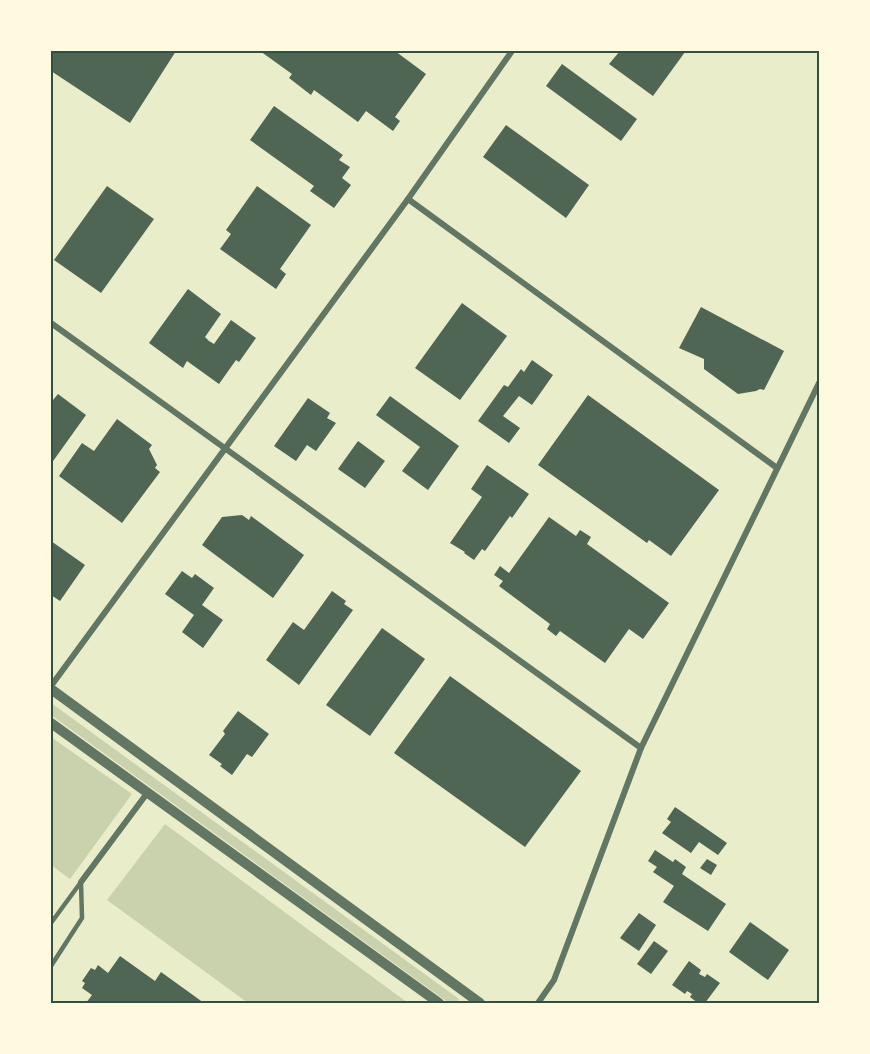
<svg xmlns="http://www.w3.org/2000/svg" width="870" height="1054" font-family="'DM Sans',sans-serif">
	<rect width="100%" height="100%" fill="#e9edc9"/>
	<g fill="#cad2ad">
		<polygon points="51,703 459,999 456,1003 449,1003 51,715"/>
		<polygon points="51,737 132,794 70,879 51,865"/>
		<polygon points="165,824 408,1003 248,1003 107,900"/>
	</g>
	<g fill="#4f6655">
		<polygon points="51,51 176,51 130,123 51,71"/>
		<polygon points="260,51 395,51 426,74 395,117 400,121 393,131 366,111 358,122 314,90 311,95 289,78 292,74"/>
		<polygon points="620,51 683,51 685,52 653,96 609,64"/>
		<polygon points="562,64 637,119 621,141 546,86"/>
		<polygon points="274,106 343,155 339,160 350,167 342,178 351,185 334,208 310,191 314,186 250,140"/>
		<polygon points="506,125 589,185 566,218 483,157"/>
		<polygon points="107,186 154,219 101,293 54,260"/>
		<polygon points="257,186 311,225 280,269 286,274 276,289 220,249 231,234 226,230"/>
		<polygon points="188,289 221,314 205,337 209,341 214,344 231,320 256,338 239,362 236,360 219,384 187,361 183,368 149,343"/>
		<polygon points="462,303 507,336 460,400 415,368"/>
		<polygon points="701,307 784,351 764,390 760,389 756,391 738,394 704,369 704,359 679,348"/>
		<polygon points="532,360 553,375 532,405 519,396 503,416 520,428 509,443 478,421 504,385 508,387 521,369 524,372"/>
		<polygon points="58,394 86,415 51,464 51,398 53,400"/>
		<polygon points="588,395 719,490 671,556 649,540 647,543 538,465"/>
		<polygon points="390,396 459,446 428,490 402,471 420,447 376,415"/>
		<polygon points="308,398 330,413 327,418 336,423 316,451 307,445 296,461 274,446"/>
		<polygon points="117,419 152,445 149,449 157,465 155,468 160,472 122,523 59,476 82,443 94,451"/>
		<polygon points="358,441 385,461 365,488 338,469"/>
		<polygon points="487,465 529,494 512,518 510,516 485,551 482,549 474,560 464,553 465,552 450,543 482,497 471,489"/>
		<polygon points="242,515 249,520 251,516 304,555 273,598 202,545 222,517"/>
		<polygon points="549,517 576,536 580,530 591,537 587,544 669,603 643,639 629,629 605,663 560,631 556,636 547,629 550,624 499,586 503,581 494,575 500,566 509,573"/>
		<polygon points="51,541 85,565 60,601 51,595"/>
		<polygon points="182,571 192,578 195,574 214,588 202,605 223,620 203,648 182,632 194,615 165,594"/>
		<polygon points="332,591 346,601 344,604 353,610 299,685 266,660 293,622 304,630"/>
		<polygon points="382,628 425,659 370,736 326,705"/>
		<polygon points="450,676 581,771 525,847 394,753"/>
		<polygon points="238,711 269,734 252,757 247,754 232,775 220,766 222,764 209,755 225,734 223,731"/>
		<polygon points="675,807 727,843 718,855 699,842 691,853 662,833 671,822 667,819"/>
		<polygon points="655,850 673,862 675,859 686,867 682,874 726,904 708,931 663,902 674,886 653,872 657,867 648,861"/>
		<polygon points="707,859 717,865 711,875 700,868"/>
		<polygon points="639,913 656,925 639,951 620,938"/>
		<polygon points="750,922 789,950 768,980 729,952"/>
		<polygon points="654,941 668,951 651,974 637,964"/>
		<polygon points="120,956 155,981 161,972 204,1003 86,1003 92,995 82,988 85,983 82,981 91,968 95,970 98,965 108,973"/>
		<polygon points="689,961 701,970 699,974 705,977 707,974 720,983 705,1003 698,1003 690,997 692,994 687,991 685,994 672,985"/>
	</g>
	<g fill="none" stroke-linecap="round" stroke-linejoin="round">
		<g stroke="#617663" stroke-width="4.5">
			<polyline points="51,923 81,882"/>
			<polyline points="51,966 82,918 81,882"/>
		</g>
		<g stroke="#617663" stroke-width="6">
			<polyline points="408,199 777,468"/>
			<polyline points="51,323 641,748"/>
			<polyline points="51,686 408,199 512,51"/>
			<polyline points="81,882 148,792"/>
			<polyline points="538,1003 554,980 641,748 819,383"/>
		</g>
		<g stroke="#617663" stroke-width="10">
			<polyline points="51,689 480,1003"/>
			<polyline points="51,723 439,1003"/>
		</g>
	</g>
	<rect width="870" height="1054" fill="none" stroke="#fefae0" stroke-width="105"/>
	<rect x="52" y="52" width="766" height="950" fill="none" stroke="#344e41" stroke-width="2"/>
</svg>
